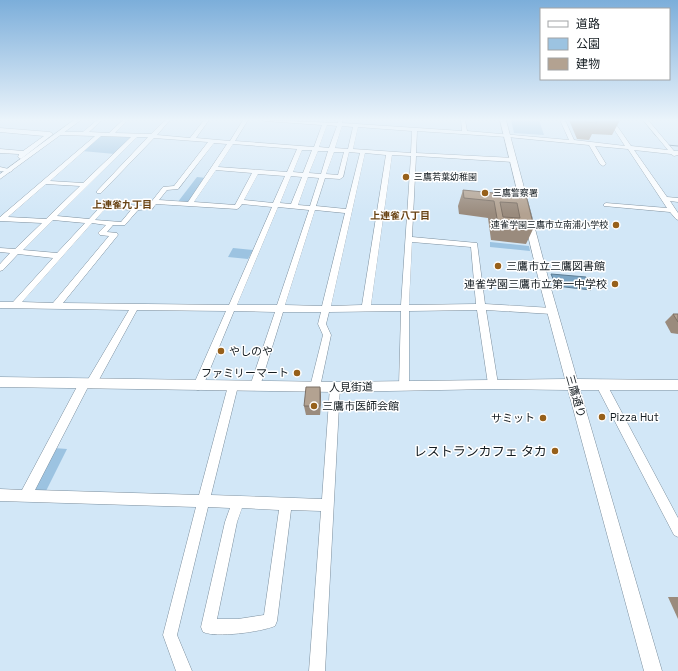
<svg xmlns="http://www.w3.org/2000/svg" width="678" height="671" font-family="'Space Grotesk','Noto Sans JP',sans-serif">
	<rect width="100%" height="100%" fill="#d2e7f7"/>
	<g fill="#9cc3e1">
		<polygon points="511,120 539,120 544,135 514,133"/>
		<polygon points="100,136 132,137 115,154 82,151"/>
		<polygon points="197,177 207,178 190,204 177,203"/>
		<polygon points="490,242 529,246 530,251 490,247"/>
		<polygon points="233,248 253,250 248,259 228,257"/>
		<polygon points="54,448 67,449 46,491 32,490"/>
	</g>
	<polygon fill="#7ba5c4" stroke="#5c7c93" points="551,274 586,277 591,290 556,286"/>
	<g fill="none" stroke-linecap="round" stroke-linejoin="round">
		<g stroke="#5c7c93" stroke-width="1">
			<polyline points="643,120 656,136"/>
			<polyline points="667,145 678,146"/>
		</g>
		<g stroke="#7c8f9e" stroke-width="1">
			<g id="minor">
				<path d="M97,120H102L89,132L109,133L123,120H128L115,133L151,134L165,120H170L157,135L190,138L204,120H209L196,138L230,141L243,120H248L235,141L314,147L322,125L265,121L263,120L338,123V120H343L342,123L462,131L461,120H465L467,131L569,140L560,120H565L574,140L625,146L608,120H613L631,146L668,150L643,120H648L674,151H678V155L674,156L671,154L634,150L667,197L678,198V202L670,201L678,213V220L676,219L670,212L604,206V204L606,203L667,208L628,149L595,146L606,164L603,166L600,164L589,145L507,137L417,131L416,153L513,158L516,160L513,162L416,156L412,237L477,243L485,304L552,308L556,311L552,314L486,310L498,384L497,387L493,388L489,387L488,384L477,310L409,311V386L408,389L404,390L400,389L399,386L401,311L329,312L326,324L331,335L320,387L319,390L315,391L311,390L310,387L323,335L318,324L321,312H283L260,386L259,389L255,390L251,389L250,386L275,312L234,311L203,386L202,389L198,390L194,389L193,386L226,311L137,310L95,387L91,388L88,387L35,490L199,495L228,386L229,383L233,382L237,383L238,386L211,495L322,499L330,387L331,384L335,383L339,384L340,387L325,671H309L321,511L291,510L277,621L275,626C261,632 216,638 203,632L201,627L225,522L230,508L208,507L177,635L192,671H176L163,635L196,507L0,501V489L22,490L80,381L84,380L87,381L129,310L0,308V302H13L53,258L18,254L3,270L0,271V264L10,253L0,252V248L15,249L42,223L0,221V217L95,136L61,135L59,134V132H83ZM327,125L337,126L329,148L319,147ZM342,126L353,127L348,149L335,148ZM358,127L412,131L411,153L353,149ZM101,136L131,137L83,183L50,181ZM137,137H148L97,191V193H101L154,138L208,142L174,186L163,187L148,206L104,204L102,205L89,219L57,216ZM214,143L227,144L188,202L159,200L167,190L178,189ZM233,144L297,149L287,172L218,167ZM302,150H312L303,173L293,172ZM318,151H328L321,174L309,173ZM334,152H344L338,175L326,174ZM349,152L360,153L346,209L316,206L325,178L340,179L343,177ZM365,153L386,155L362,305L331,306ZM392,155L411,156L401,305H371ZM216,170L252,173L235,205L194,202ZM258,174L285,176L273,203L244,200ZM291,176L302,177L291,204L280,203ZM308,177L319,178L310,206L298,205ZM46,184L80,186L46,219L8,217ZM156,204L237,209L239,208L242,204L272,207L229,305L63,303L118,235L117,233L107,232L113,225H125L138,210L152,209ZM278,207L309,210L277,305H237ZM106,208L131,210L121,222L95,220ZM315,210L345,213L322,306L285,305ZM53,220L85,223L57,253L23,250ZM92,223L106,225L98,233L100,235L109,236L53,303L22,302ZM412,242L471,247L476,304L409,305ZM242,508L279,510L264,615L238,619H217L237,522Z"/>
				<polygon points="0,128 50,132 53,134 21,159 18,157 19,154 0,153 0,149 23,151 44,136 0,132"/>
				<polygon points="0,167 13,170 10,172 0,171"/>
				<polygon points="601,380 605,381 678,518 678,537 674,535 597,387 596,384 597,381"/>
			</g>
		</g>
		<g stroke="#7c8f9e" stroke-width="1">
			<g id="major">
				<polygon points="74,120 81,120 0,179 0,174"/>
				<polygon points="500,120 506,120 550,285 577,379 678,380 678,390 580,390 662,671 644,671 568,390 493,389 335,392 0,387 0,377 335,382 565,379 540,285"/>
			</g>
		</g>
		<use href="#minor" fill="#fff" fill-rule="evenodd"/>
		<use href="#major" fill="#fff" fill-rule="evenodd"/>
	</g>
	<g fill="#9a8b7d">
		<polygon points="569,120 620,120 612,135 592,134 589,140 577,139"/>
		<polygon points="463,190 494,195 512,196 513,194 534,227 526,244 491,240 488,218 459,214 458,206"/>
		<polygon points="673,314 678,314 678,334 671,333 665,322"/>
		<polygon points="320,387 321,396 320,415 306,415 304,406"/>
		<polygon points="668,597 678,597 678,619"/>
	</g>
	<polygon fill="#7d7166" points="320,387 321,396 320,415"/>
	<g fill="#b3a291" stroke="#7d7166" fill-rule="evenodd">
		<polygon points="585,120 595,120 597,123 586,122"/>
		<path d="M463,190L494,193V195L513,197V194L526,195L534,227L498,224L494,201L464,198ZM500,202L517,203L520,218L503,217Z"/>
		<polygon points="673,314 678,314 678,322"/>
		<polygon points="306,387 320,387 320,406 304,406"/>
	</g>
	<linearGradient id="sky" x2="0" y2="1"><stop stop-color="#7caeda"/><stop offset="0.56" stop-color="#ebf4fb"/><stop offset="1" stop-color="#ebf4fb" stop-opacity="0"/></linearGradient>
	<rect width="678" height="214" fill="url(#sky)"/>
	<g fill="#97601a" stroke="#fff" stroke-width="1.5">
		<circle cx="406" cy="177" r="4"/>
		<circle cx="485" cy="193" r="4"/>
		<circle cx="616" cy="225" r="4"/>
		<circle cx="498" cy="266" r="4"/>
		<circle cx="615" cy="284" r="4"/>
		<circle cx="221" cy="351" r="4"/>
		<circle cx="297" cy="373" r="4"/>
		<circle cx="314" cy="406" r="4"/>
		<circle cx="602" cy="417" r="4"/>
		<circle cx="543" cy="418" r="4"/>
		<circle cx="555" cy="451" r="4"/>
	</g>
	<g text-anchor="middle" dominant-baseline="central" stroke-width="3" stroke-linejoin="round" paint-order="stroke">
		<g font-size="9" fill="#141c21" stroke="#fff" text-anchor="start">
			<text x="414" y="177">三鷹若葉幼稚園</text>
			<text x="493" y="193">三鷹警察署</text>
			<text x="608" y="225" text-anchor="end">連雀学園三鷹市立南浦小学校</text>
		</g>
		<g font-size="10" font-weight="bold" fill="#694314" stroke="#fff">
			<text x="122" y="204">上連雀九丁目</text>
			<text x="400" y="215">上連雀八丁目</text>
		</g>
		<g font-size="11" fill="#141c21" stroke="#fff" text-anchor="start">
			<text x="506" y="266">三鷹市立三鷹図書館</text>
			<text x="607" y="284" text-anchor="end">連雀学園三鷹市立第一中学校</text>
			<text x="229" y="351">やしのや</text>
			<text x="289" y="373" text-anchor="end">ファミリーマート</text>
			<text x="322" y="406">三鷹市医師会館</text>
			<text x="610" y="417">Pizza Hut</text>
			<text x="535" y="418" text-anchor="end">サミット</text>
		</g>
		<g font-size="11" fill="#141c21" stroke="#fff">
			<text transform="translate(351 387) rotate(-1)">人見街道</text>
			<text transform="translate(576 396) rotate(74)">三鷹通り</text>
		</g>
		<g font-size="13" fill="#141c21" stroke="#fff" text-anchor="end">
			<text x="547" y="451">レストランカフェ タカ</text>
		</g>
	</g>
	<rect x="540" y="8" width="130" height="72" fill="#ffffff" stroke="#a1a4a6"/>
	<rect x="548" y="21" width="20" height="6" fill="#ffffff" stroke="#a1a4a6"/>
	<text x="576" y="28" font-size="12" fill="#141c21">道路</text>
	<rect x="548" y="38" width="20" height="12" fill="#9cc3e1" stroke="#a1a4a6"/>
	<text x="576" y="48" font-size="12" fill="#141c21">公園</text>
	<rect x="548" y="58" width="20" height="12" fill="#b3a291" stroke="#a1a4a6"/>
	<text x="576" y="68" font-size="12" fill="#141c21">建物</text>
</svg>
